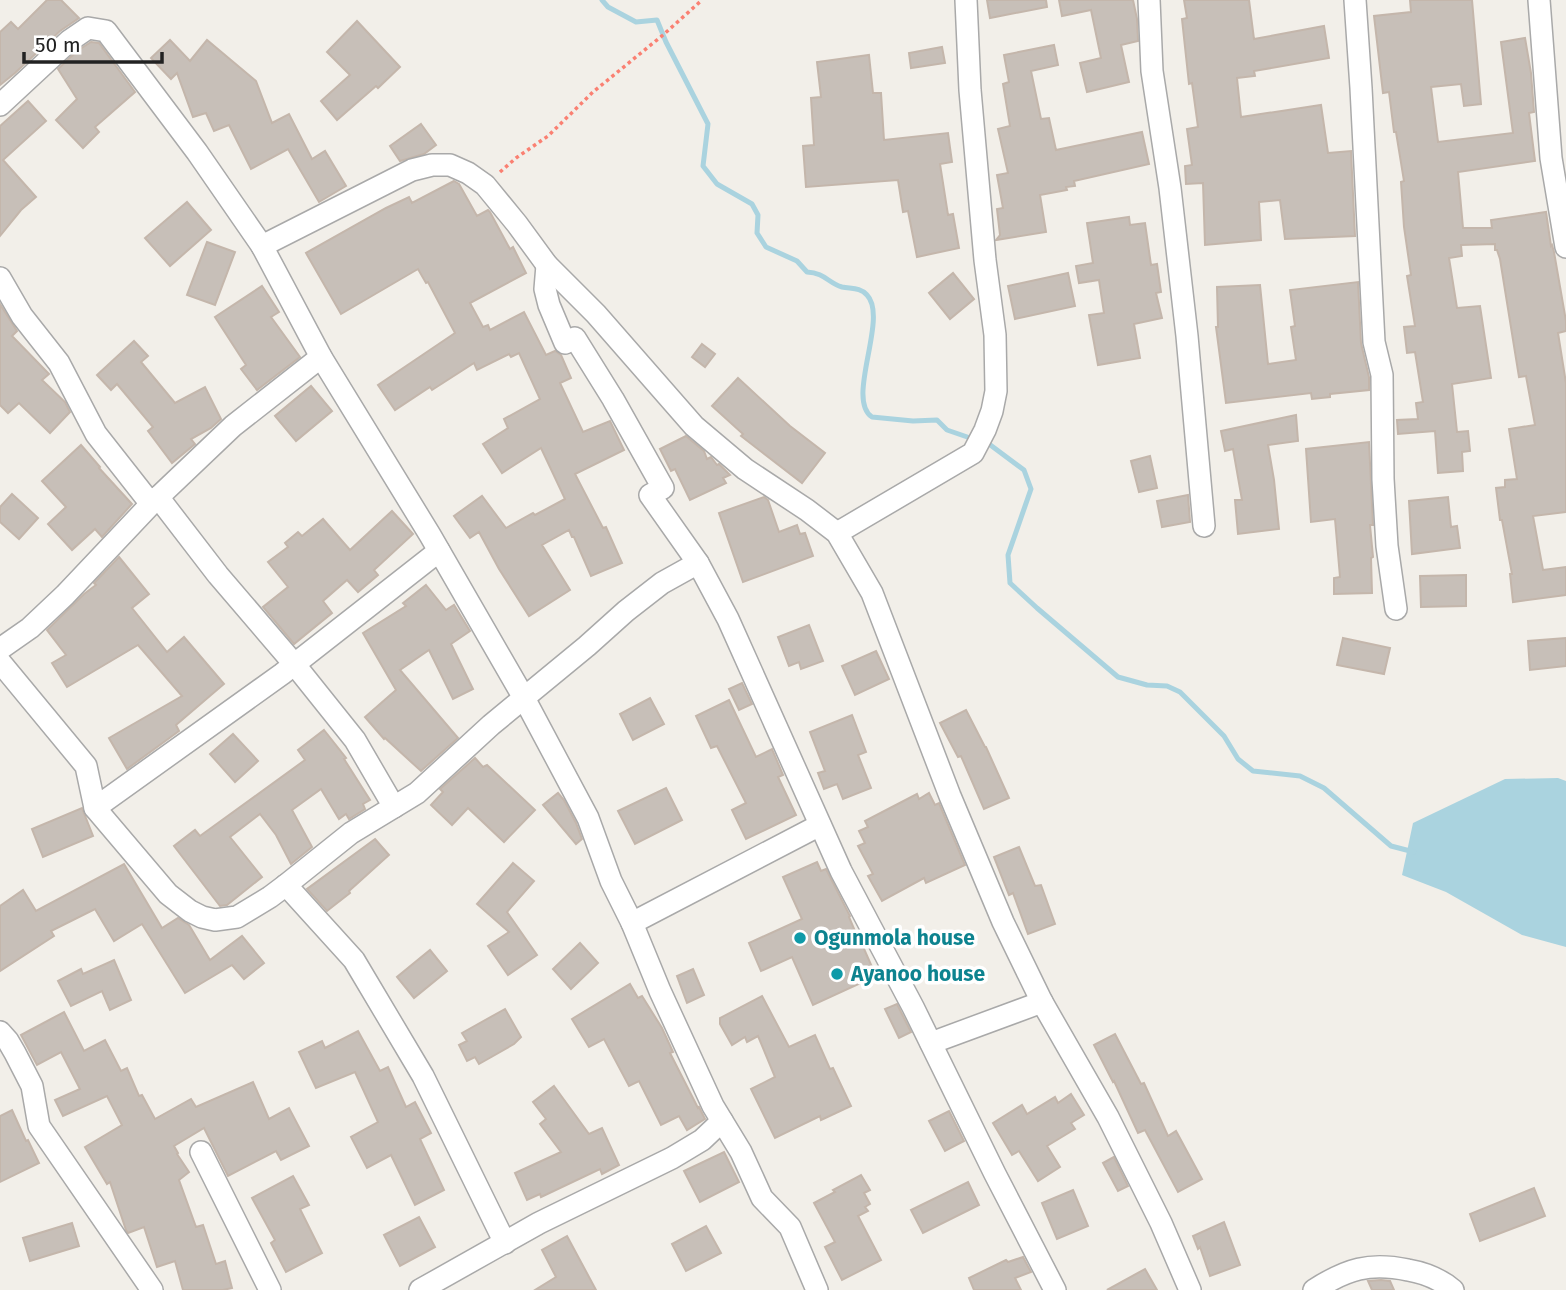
<svg xmlns="http://www.w3.org/2000/svg" width="1566" height="1290" font-family="'Fira Sans',sans-serif">
	<rect width="100%" height="100%" fill="#f2efe9"/>
	<polygon fill="#aad3df" points="1558,778 1566,781 1566,947 1522,935 1446,892 1402,875 1413,823 1505,779"/>
	<g fill="none" stroke-linecap="round" stroke-linejoin="round">
		<g stroke="#aad3df" stroke-width="5">
			<path d="M602,0L608,7L636,22L657,20L666,42L708,124L703,166L717,184L752,204L758,215L757,233L766,247L797,261L807,272C825,273 828,283 842,287C851,289 860,287 867,295C889,318 845,399 872,417L913,421L937,420L947,430L976,440"/>
			<polyline points="985,443 989,444 1024,470 1031,489 1008,555 1010,583 1037,608 1118,677 1147,685 1167,686 1180,692 1224,736 1238,759 1253,771 1300,776 1324,788 1391,846 1414,852"/>
		</g>
	</g>
	<g fill="#c7bfb8" stroke="#c4b6ab" stroke-width="2">
		<polygon points="47,0 61,0 79,18 60,31 15,73 0,85 0,32 11,22 18,29"/>
		<polygon points="987,0 1046,0 1047,7 990,18"/>
		<polygon points="1059,0 1133,0 1137,19 1138,41 1121,45 1129,82 1087,92 1080,63 1101,58 1091,10 1062,16"/>
		<polygon points="1184,0 1249,0 1254,39 1324,26 1329,58 1254,71 1255,76 1237,78 1241,117 1321,105 1328,153 1351,151 1355,236 1285,239 1280,200 1259,202 1261,240 1205,245 1203,183 1186,184 1185,166 1192,165 1187,129 1198,127 1192,83 1189,84 1185,47 1182,19 1187,18"/>
		<polygon points="1410,0 1472,0 1481,104 1464,106 1461,84 1431,87 1438,142 1513,133 1501,42 1525,38 1531,73 1534,112 1529,113 1535,161 1458,172 1463,228 1492,228 1491,220 1546,212 1551,246 1552,245 1554,252 1566,321 1566,331 1558,333 1566,383 1566,512 1533,516 1543,570 1566,567 1566,595 1513,602 1510,574 1512,574 1502,520 1500,520 1496,488 1505,487 1505,480 1517,479 1509,429 1535,425 1526,376 1519,377 1500,259 1497,250 1495,250 1495,244 1461,245 1462,256 1449,258 1457,308 1480,306 1491,378 1452,384 1457,432 1468,431 1470,451 1462,452 1463,471 1438,473 1435,431 1398,434 1397,420 1418,419 1416,403 1423,402 1415,352 1407,353 1404,327 1415,326 1407,276 1411,275 1404,227 1401,182 1404,181 1396,132 1394,132 1389,92 1383,93 1374,16 1411,12"/>
		<polygon points="357,21 400,67 378,88 376,86 337,120 321,101 350,75 327,52"/>
		<polygon points="170,40 190,61 207,40 256,81 272,123 289,114 312,159 325,151 346,186 319,202 288,149 251,169 229,125 214,131 206,113 193,117 177,73 171,79 151,58"/>
		<polygon points="91,42 99,43 135,92 95,127 99,132 83,148 56,120 77,99 58,69 77,51"/>
		<polygon points="1054,45 1058,65 1031,71 1041,119 1049,118 1056,150 1142,132 1149,164 1074,181 1075,186 1066,187 1067,190 1040,195 1046,232 996,240 1000,235 997,209 1003,208 997,175 1008,173 998,129 1010,126 1003,84 1009,82 1004,55"/>
		<polygon points="942,47 945,63 911,68 909,53"/>
		<polygon points="869,55 873,93 881,93 884,140 948,133 952,162 940,164 948,215 953,214 959,248 917,257 908,211 903,212 898,180 806,187 803,146 814,145 811,98 821,97 817,62"/>
		<polygon points="28,101 46,121 3,160 36,197 21,210 0,236 0,126"/>
		<polygon points="421,124 436,145 424,154 400,161 390,146"/>
		<polygon points="454,181 459,184 477,216 488,210 490,212 510,249 513,247 526,273 470,303 483,327 488,325 490,330 524,312 546,355 555,351 561,355 571,378 560,383 583,432 610,421 624,450 575,474 603,528 606,527 622,563 591,576 574,537 572,537 569,530 542,545 570,590 529,616 499,569 479,532 470,538 454,516 482,496 506,528 533,513 535,515 565,499 541,448 502,473 483,444 508,428 504,419 540,399 519,353 511,357 509,354 477,370 474,363 432,390 430,387 395,410 378,385 455,333 428,282 426,283 418,269 341,314 306,253 386,208 409,197 412,203"/>
		<polygon points="187,202 211,230 170,266 145,238"/>
		<polygon points="1129,217 1130,225 1145,223 1151,265 1157,264 1161,292 1156,293 1162,318 1134,324 1140,358 1098,365 1089,315 1104,313 1099,280 1079,283 1076,266 1093,263 1087,223"/>
		<polygon points="207,242 235,252 215,305 187,295"/>
		<polygon points="953,273 974,299 950,319 929,293"/>
		<polygon points="1068,273 1075,306 1015,319 1008,286"/>
		<polygon points="1358,282 1361,343 1369,377 1369,390 1330,394 1330,397 1312,399 1311,393 1226,403 1216,327 1218,327 1217,287 1260,285 1268,364 1296,360 1291,327 1295,326 1290,290"/>
		<polygon points="262,286 279,312 271,317 300,357 257,390 241,369 246,365 215,317"/>
		<polygon points="0,304 17,331 12,336 49,374 42,380 65,402 70,412 50,433 19,403 8,413 0,405"/>
		<polygon points="134,341 148,356 141,362 175,403 205,387 221,419 211,428 191,439 195,444 172,463 148,431 153,427 117,384 111,390 97,375"/>
		<polygon points="702,344 715,354 705,367 692,357"/>
		<polygon points="738,378 790,426 825,453 802,483 741,436 743,434 712,406"/>
		<polygon points="311,386 332,411 296,441 275,416"/>
		<polygon points="1296,415 1298,441 1268,445 1274,480 1279,529 1238,534 1235,500 1242,500 1233,449 1225,451 1221,431"/>
		<polygon points="686,436 704,451 707,459 711,457 717,465 719,464 730,475 723,478 726,483 690,500 675,469 671,471 660,449"/>
		<polygon points="1369,442 1373,525 1370,525 1373,557 1371,558 1372,593 1334,594 1334,578 1340,577 1335,519 1311,522 1306,449"/>
		<polygon points="81,445 100,467 99,468 132,504 102,537 95,529 72,550 48,524 66,507 42,481"/>
		<polygon points="1150,456 1157,488 1139,492 1131,461"/>
		<polygon points="12,494 38,518 19,539 0,522 0,507"/>
		<polygon points="1188,495 1190,522 1162,527 1157,501"/>
		<polygon points="764,497 768,500 779,532 797,525 800,534 805,533 813,556 743,582 719,513"/>
		<polygon points="1448,497 1451,527 1457,526 1460,548 1412,554 1409,501"/>
		<polygon points="392,511 413,534 374,570 378,575 358,592 347,580 323,601 332,613 294,644 263,607 288,587 268,562 288,547 285,543 298,532 302,536 323,519 350,550"/>
		<polygon points="119,557 149,594 132,608 167,652 184,637 224,684 176,725 179,731 127,769 109,738 182,696 138,645 67,687 52,663 66,655 47,630 84,594 96,585 94,583"/>
		<polygon points="1466,575 1466,606 1421,607 1420,576"/>
		<polygon points="426,585 446,610 454,605 470,631 451,644 473,689 453,699 429,650 400,670 458,738 421,771 385,738 384,739 365,717 396,690 363,633 406,606 403,603"/>
		<polygon points="809,625 823,661 801,669 799,662 789,666 778,637"/>
		<polygon points="1343,638 1390,648 1384,674 1337,665"/>
		<polygon points="1566,638 1566,666 1530,670 1528,641"/>
		<polygon points="876,651 889,679 855,695 842,666"/>
		<polygon points="742,683 752,704 739,710 729,689"/>
		<polygon points="650,698 664,724 633,740 620,714"/>
		<polygon points="729,700 756,757 772,749 783,775 778,777 796,815 746,839 732,810 746,803 717,746 711,748 696,716"/>
		<polygon points="966,710 985,747 986,747 1009,798 984,809 961,756 958,757 940,723"/>
		<polygon points="852,715 866,752 858,755 871,788 843,799 837,784 824,789 818,773 825,771 810,732"/>
		<polygon points="324,730 346,758 344,759 370,800 363,804 365,809 349,819 346,814 339,819 321,789 292,810 312,847 291,864 276,835 260,814 230,837 262,877 227,905 220,906 174,846 195,830 200,836 305,760 298,750"/>
		<polygon points="233,734 258,761 235,782 210,754"/>
		<polygon points="475,758 483,767 487,765 535,810 504,842 468,808 452,825 431,805 443,792 440,789"/>
		<polygon points="666,788 682,820 635,844 618,811"/>
		<polygon points="558,793 564,800 576,823 582,839 576,844 543,805"/>
		<polygon points="929,793 935,805 939,803 965,865 926,883 924,878 882,901 868,876 873,874 858,846 865,843 859,831 868,827 865,821 917,794 919,799"/>
		<polygon points="82,808 93,836 43,857 32,829"/>
		<polygon points="375,839 389,855 349,891 350,893 327,911 307,889"/>
		<polygon points="1019,847 1035,886 1041,885 1055,924 1028,934 1013,893 1009,895 994,857"/>
		<polygon points="817,862 821,871 826,869 850,916 849,917 860,943 861,942 876,976 813,1005 792,957 761,971 749,943 802,919 783,877"/>
		<polygon points="513,863 534,881 507,912 537,955 508,975 488,946 509,932 477,904"/>
		<polygon points="124,864 162,928 178,918 189,925 210,960 242,936 264,963 244,979 232,965 185,993 142,924 114,941 95,909 51,931 54,936 0,971 0,906 23,890 36,911"/>
		<polygon points="580,943 598,963 571,989 553,969"/>
		<polygon points="430,950 447,971 414,998 397,977"/>
		<polygon points="114,960 131,1000 110,1010 102,991 71,1006 58,981 81,969 83,974"/>
		<polygon points="693,969 704,995 687,1003 677,976"/>
		<polygon points="630,984 638,998 642,996 662,1028 673,1052 670,1053 698,1108 699,1107 705,1119 687,1130 679,1116 661,1125 639,1081 629,1086 604,1039 589,1047 572,1019"/>
		<polygon points="762,996 789,1047 815,1035 830,1069 833,1068 851,1106 821,1120 820,1116 775,1138 751,1089 775,1077 758,1036 747,1042 745,1037 732,1045 720,1024 720,1018"/>
		<polygon points="897,1004 911,1032 899,1038 885,1009"/>
		<polygon points="505,1009 521,1037 514,1044 479,1064 475,1057 467,1061 459,1045 467,1041 462,1033"/>
		<polygon points="64,1012 84,1051 105,1040 121,1071 127,1068 139,1096 142,1095 155,1119 191,1099 196,1107 253,1082 269,1119 289,1108 309,1146 281,1160 276,1151 228,1176 204,1128 174,1146 178,1153 177,1154 189,1172 179,1180 196,1227 203,1225 216,1264 225,1261 232,1288 223,1290 183,1290 175,1261 157,1267 144,1227 128,1233 126,1230 110,1182 107,1184 85,1147 122,1125 107,1096 63,1116 55,1100 80,1089 61,1052 37,1065 21,1035"/>
		<polygon points="358,1031 380,1071 388,1067 406,1107 415,1102 431,1133 420,1139 444,1190 415,1205 391,1155 367,1168 351,1137 378,1122 355,1072 316,1088 299,1052 322,1041 325,1048"/>
		<polygon points="1115,1034 1141,1084 1144,1083 1168,1136 1176,1131 1202,1179 1178,1192 1145,1130 1138,1133 1114,1081 1113,1082 1094,1045"/>
		<polygon points="554,1086 589,1134 602,1128 619,1165 602,1174 600,1169 541,1197 540,1194 527,1200 515,1173 561,1152 540,1124 546,1119 533,1102"/>
		<polygon points="1071,1094 1084,1115 1071,1123 1075,1129 1047,1146 1060,1167 1038,1181 1019,1151 1012,1155 993,1123 1022,1105 1027,1114 1055,1097 1058,1103"/>
		<polygon points="12,1110 26,1141 28,1140 39,1163 0,1182 0,1116"/>
		<polygon points="949,1111 964,1141 945,1151 929,1121"/>
		<polygon points="724,1152 739,1182 700,1202 684,1171"/>
		<polygon points="1114,1157 1128,1186 1118,1191 1103,1163"/>
		<polygon points="861,1175 870,1190 864,1193 870,1204 865,1207 868,1211 858,1216 881,1260 842,1280 825,1247 835,1242 814,1203 835,1192 833,1190"/>
		<polygon points="293,1176 309,1205 300,1209 322,1253 286,1272 271,1243 275,1240 252,1198"/>
		<polygon points="968,1182 979,1205 923,1233 911,1210"/>
		<polygon points="1534,1188 1545,1216 1480,1241 1470,1214"/>
		<polygon points="1073,1190 1088,1226 1057,1239 1042,1203"/>
		<polygon points="419,1217 435,1247 400,1266 384,1235"/>
		<polygon points="1224,1222 1240,1265 1210,1276 1200,1247 1198,1249 1193,1236"/>
		<polygon points="72,1223 79,1246 30,1261 23,1238"/>
		<polygon points="706,1226 721,1253 686,1271 672,1244"/>
		<polygon points="567,1236 596,1290 535,1290 556,1277 542,1250"/>
		<polygon points="1023,1257 1031,1272 1015,1278 1021,1290 974,1290 969,1278 1006,1260 1008,1262"/>
		<polygon points="1145,1269 1157,1290 1107,1290"/>
		<polygon points="1381,1280 1390,1281 1394,1290 1372,1290 1368,1281"/>
	</g>
	<g fill="none" stroke-linecap="round" stroke-linejoin="round">
		<g stroke="#a9a9a9" stroke-width="24">
			<g id="minor">
				<polyline points="1149,0 1152,71 1170,188 1187,336 1204,526"/>
				<polyline points="1355,0 1361,88 1374,342 1382,375 1383,479 1387,546 1396,609"/>
				<polyline points="1539,0 1551,158 1566,247"/>
				<polyline points="0,105 69,41 88,28 106,31 197,152 262,246 321,357 430,535 524,698 588,818 611,881 632,923 660,991 713,1106 741,1152 762,1198 790,1227 817,1290"/>
				<polyline points="262,246 412,170 432,165 450,165 468,173 485,185 517,224 547,265 596,314 694,426 745,469 807,510 837,533 872,593 950,796 1003,922 1042,1002 1108,1117 1161,1223 1190,1290"/>
				<polyline points="547,265 545,289 549,305 565,343 575,338 613,399 663,488 650,495 698,563 728,619 841,871 913,1007 995,1174 1055,1290"/>
				<polyline points="0,278 22,316 59,363 96,434 151,504"/>
				<polyline points="158,497 218,575 295,665 355,740 394,807"/>
				<polyline points="837,533 973,453 985,430 992,411 996,391 995,335 985,260 970,90 966,0"/>
				<polyline points="0,649 30,628 65,595 151,504 233,426 321,357"/>
				<polyline points="0,662 86,766 95,808 168,894 190,911 202,917 215,920 237,917 270,897 286,885 351,833 417,793 491,725 587,646 626,611 662,583 698,563"/>
				<polyline points="95,808 282,674 439,551"/>
				<polyline points="286,885 354,960 423,1076 505,1243"/>
				<polyline points="632,923 820,825"/>
				<polyline points="0,1032 8,1041 15,1053 32,1086 39,1126 152,1290"/>
				<polyline points="931,1043 1042,1002"/>
				<polyline points="201,1152 270,1290"/>
				<polyline points="420,1290 539,1223 672,1158 702,1140 722,1121"/>
				<path d="M1314,1290C1347,1269 1369,1262 1408,1270C1425,1273 1439,1278 1453,1290"/>
			</g>
		</g>
		<polyline stroke="#fa8072" stroke-width="3.5" stroke-dasharray="3.5 3.5" stroke-linecap="butt" points="500,172 516,158 548,136 593,92 663,35 702,0"/>
		<use href="#minor" stroke="#fff" stroke-width="21"/>
	</g>
	<g fill="#0f9aa8" stroke="#fff" stroke-width="2.5">
		<circle cx="800" cy="938" r="7"/>
		<circle cx="837" cy="974" r="7"/>
	</g>
	<g text-anchor="middle" dominant-baseline="central" stroke-width="7" stroke-linejoin="round" paint-order="stroke">
		<g font-size="21" font-weight="bold" fill="#0d838f" stroke="#fff" text-anchor="start">
			<text x="814" y="938">Ogunmola house</text>
			<text x="851" y="974">Ayanoo house</text>
		</g>
	</g>
	<path d="M24 52v10h138v-10" fill="none" stroke="#222222" stroke-width="3.5"/>
	<text x="35" y="52" font-size="21" fill="#222222" stroke="#ffffff" stroke-width="5" paint-order="stroke">50 m</text>
</svg>
